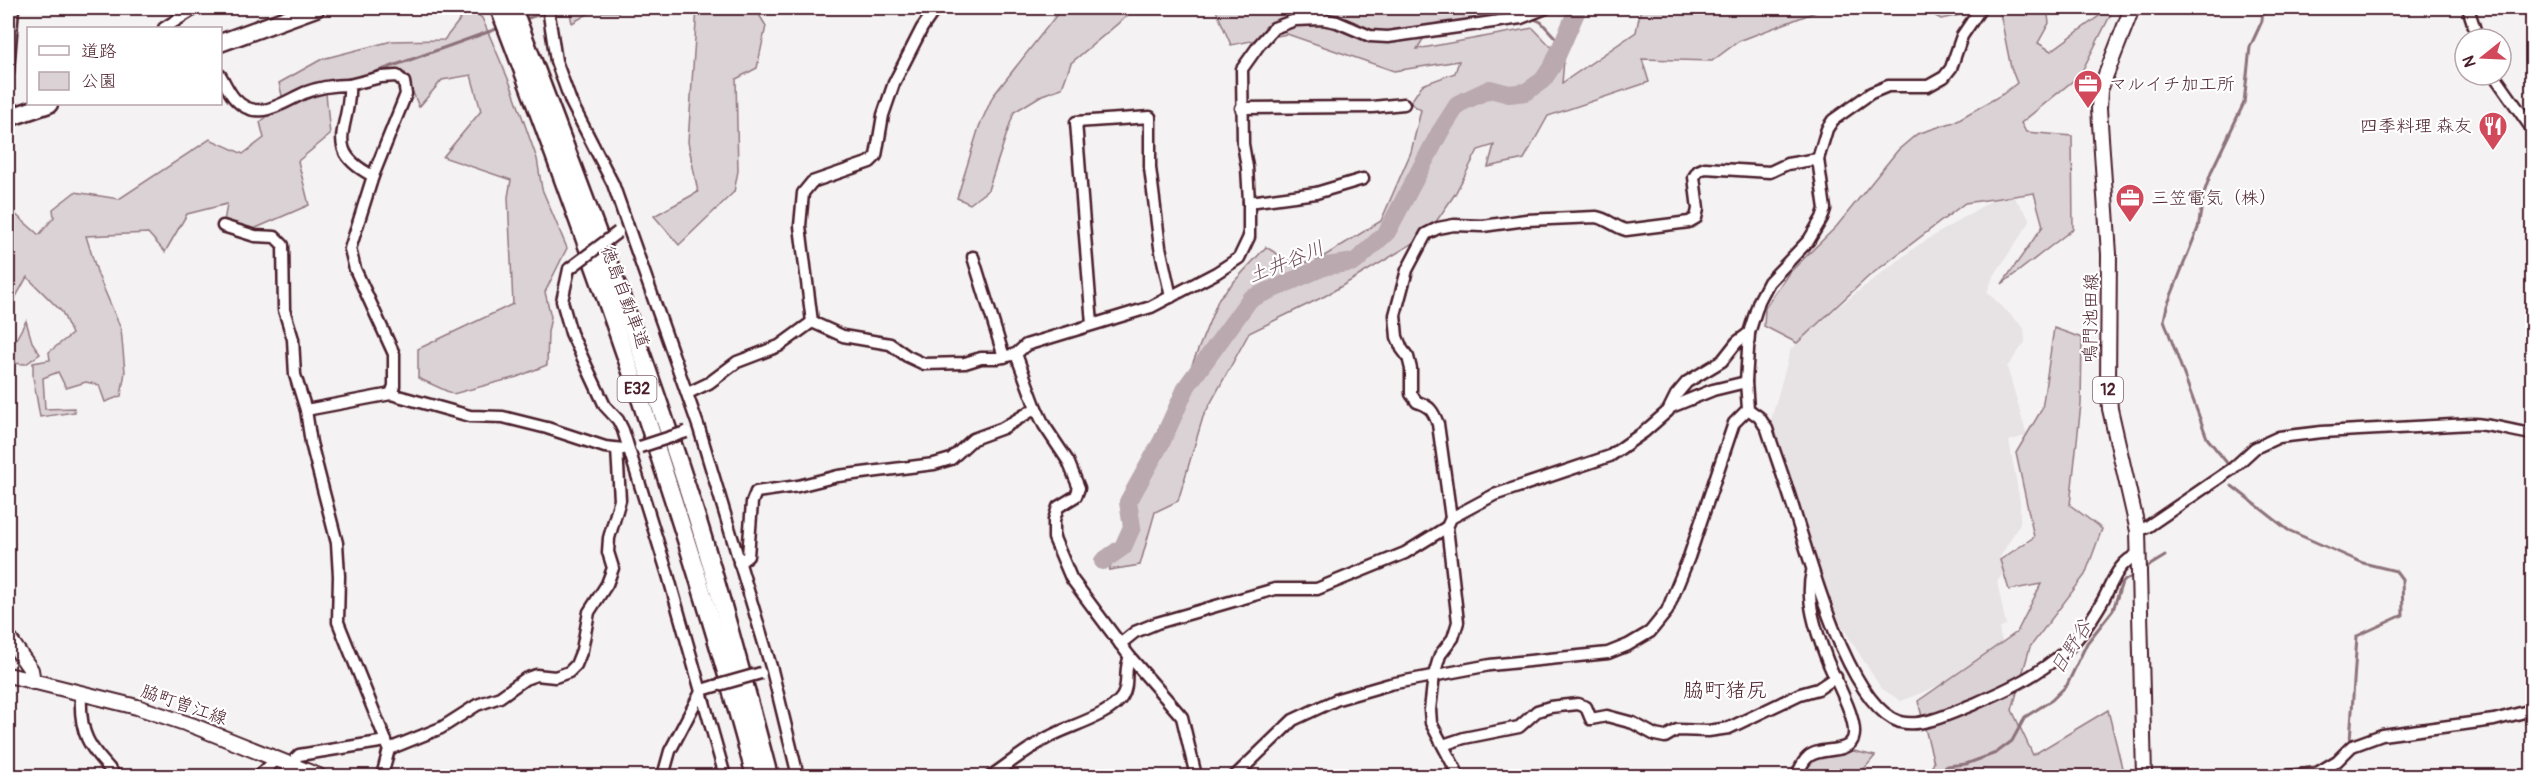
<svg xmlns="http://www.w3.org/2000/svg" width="2540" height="784" font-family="Pangolin,'Klee One',sans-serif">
	<rect width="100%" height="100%" fill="#f4f2f2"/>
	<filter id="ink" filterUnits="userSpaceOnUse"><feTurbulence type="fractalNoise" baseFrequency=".0167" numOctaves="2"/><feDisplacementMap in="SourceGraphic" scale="12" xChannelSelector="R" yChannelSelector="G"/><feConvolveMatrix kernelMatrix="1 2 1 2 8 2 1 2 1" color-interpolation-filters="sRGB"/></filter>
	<g filter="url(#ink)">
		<polygon fill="#e7e2e3" points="2013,196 2030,219 2029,223 1993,277 1987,292 2024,328 2025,342 2007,367 2027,435 2009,441 2020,502 2020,523 2000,557 2004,572 1997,582 2006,625 1999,629 2002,642 1940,685 1901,701 1881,688 1827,603 1771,420 1791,349 1838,307 1917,246 1994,199"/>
		<g fill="#dbd2d5" stroke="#927880" stroke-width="1.5">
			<polygon points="469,8 482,18 512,88 537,159 542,189 567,248 545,292 551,317 548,332 547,365 517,377 453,394 418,378 418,349 513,304 508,197 511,180 443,157 481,111 471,75 442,80 419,107 405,73 360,76 326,93 330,135 298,161 309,205 242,234 224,222 227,204 187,214 165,252 148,233 86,236 98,275 121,329 125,372 121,396 105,402 99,385 86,382 66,388 58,372 43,378 45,409 74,408 75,412 40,417 33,377 33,363 50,360 49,352 72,334 62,312 27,277 8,311 8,214 14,213 39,235 54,217 53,209 75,192 119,199 210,139 243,154 264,138 260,122 284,104 279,83 322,59 392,41 444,40"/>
			<polygon points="569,8 627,8 619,12 591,12 572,23"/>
			<polygon points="697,8 755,8 766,26 757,68 736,79 738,171 734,192 679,245 654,216 698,192 688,142"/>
			<polygon points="1062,8 1129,8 1128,15 1071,63 1062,88 1042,95 1014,112 988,190 970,204 957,198 979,127 993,96"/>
			<polygon points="1215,8 1483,8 1504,14 1423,39 1417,49 1533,28 1564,60 1562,83 1636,32 1641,8 1826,8 1739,41 1712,61 1642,59 1649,82 1548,116 1524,159 1488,167 1494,145 1478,150 1455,194 1427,235 1325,296 1249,333 1203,417 1178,501 1155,512 1140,565 1109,570 1219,298 1266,247 1287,260 1313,263 1381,221 1411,152 1421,110 1410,103 1422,85 1455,73 1459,61 1394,71 1287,34 1231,45"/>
			<polygon points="1920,8 1994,8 1941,19"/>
			<polygon points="1999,8 2047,8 2049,23 2038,43 2051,51 2110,8 2114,8 2080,75 2021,123 2026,132 2072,136 2073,229 2002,284 2043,226 2034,193 1965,203 1868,277 1797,343 1764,326 1765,308 1788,274 1836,227 1898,150 1917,134 1954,122 2003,94 2017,83 2011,68"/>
			<polygon points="26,321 32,342 40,354 26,364 8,363 8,344 15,341"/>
			<polygon points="2054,328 2082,338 2081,404 2070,505 2102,529 2085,575 2030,647 2012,710 2033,755 2108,710 2124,776 1923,776 1928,773 1934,763 1918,701 2017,632 2041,584 2009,590 2000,560 2034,537 2016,453 2042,409"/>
			<polygon points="1841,748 1875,756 1858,776 1798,776 1801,764"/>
		</g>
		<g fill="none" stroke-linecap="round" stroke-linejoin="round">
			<g stroke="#8d727a" stroke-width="3">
				<polyline points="1473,8 1509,16"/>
				<polyline points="1530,17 1541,22 1562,45"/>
				<polyline points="522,20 559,8"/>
				<polyline points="376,72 502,27"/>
				<polyline points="2227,463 2207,438 2164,320 2167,306 2198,228 2204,193 2212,170 2244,103 2250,47 2262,21 2263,8"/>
				<polyline points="2232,486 2288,530 2363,563 2396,571 2402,579 2403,615 2357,636 2350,741"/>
				<polyline points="2147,567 2165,556"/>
				<polyline points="1936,776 1947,766 1966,764 1996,753 2012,741 2025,717 2052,700 2067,685 2087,643 2113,610 2122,582 2131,577"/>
			</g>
			<polyline stroke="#baa9ae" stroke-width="18" points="1103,561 1123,547 1132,527 1128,502 1162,441 1187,386 1250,299 1326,266 1355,262 1387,232 1440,132 1458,104 1490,89 1509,94 1526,92 1543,80 1553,65 1578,8"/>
			<g stroke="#4a1f2b" stroke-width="15">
				<g id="minor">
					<polyline points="548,8 556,61 571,102 613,184 699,428 772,670 798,776"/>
					<polyline points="2468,8 2478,39"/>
					<polyline points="164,28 196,8"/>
					<polyline points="8,72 13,8"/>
					<path d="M220,75C225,83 229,93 235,99C257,123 282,103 304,93C319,87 333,85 349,85C352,127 320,149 373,176"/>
					<polyline points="2494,75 2532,129"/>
					<polyline points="349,85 381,77 397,76 404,82 406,94 373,176 350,249 355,269 394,354 394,386 391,394"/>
					<polyline points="1241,108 1372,107 1404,104"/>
					<polyline points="1249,202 1316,193 1363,179"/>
					<polyline points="223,226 255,236 275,237 283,245 284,310 293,339 295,375 306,410 311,443 337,543 339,576 338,622 386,741 389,749 382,776"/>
					<polyline points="973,257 1004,357"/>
					<polyline points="569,269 562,301 571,333 605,406 618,420 623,430 668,575 725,776"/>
					<polyline points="812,322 843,336 890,344 907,356 924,364 965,363 981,358 998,358 1016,354 1026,345 1151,307 1216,273 1239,258 1249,237 1249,202 1247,167 1243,144 1242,69 1259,45 1274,28 1295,20 1322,19 1337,22 1370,36 1388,37 1521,18 1546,8"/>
					<polyline points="812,322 800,226 803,193 812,182 870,162 876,156 883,115 894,83 922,28 936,8"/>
					<polyline points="1092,324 1076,122 1150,117 1150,168 1160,247 1171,297"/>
					<path d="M1749,333L1746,382L1748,409L1759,417L1767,429C1777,460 1788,489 1797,520C1812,566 1849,706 1900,722C1922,728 1954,712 1974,704C2006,690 2037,676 2064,652C2080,638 2091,621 2102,602C2113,582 2117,563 2139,554"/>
					<polyline points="1016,354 1036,408 1044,425 1068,461 1079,488 1076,496 1058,507 1054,520 1054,538 1071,578 1130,657 1182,717 1196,776"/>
					<polyline points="688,393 709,383 737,362 779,346 812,322"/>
					<polyline points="1671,407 1713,390 1746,382"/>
					<polyline points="306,410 391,394 470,416 503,417 547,428 605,447 623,449"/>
					<path d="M1451,518L1438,424C1433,411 1430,406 1417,402L1411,394V369L1408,357L1402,349L1397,337L1395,315L1407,270L1426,234L1438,228L1454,225L1483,226L1526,220L1596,217C1608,219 1615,227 1626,230L1689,222L1696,218L1698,209L1694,177L1698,171L1705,168L1770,172L1787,164L1818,159"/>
					<path d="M2138,531L2147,527L2232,469L2255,448L2279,437L2322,432L2471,424C2492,424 2511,431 2532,434"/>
					<polyline points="739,563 748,556 752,502 756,492 798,486 838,476 934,464 951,459 973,439 1003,428 1036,408"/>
					<polyline points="1120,644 1135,632 1157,623 1275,589 1317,589 1405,553 1447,527"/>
					<path d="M81,694C79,736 89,746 116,776"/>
					<polyline points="1443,745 1464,738 1519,727 1537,711 1550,707 1578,704 1586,707 1591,719 1607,716 1633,723 1655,735 1665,737 1677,730 1708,731 1729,728 1800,694 1818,689 1836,677"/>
					<polyline points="389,749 441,728 477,705 500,697 525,679 536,675 555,677 569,672 576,665 582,650 589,612 607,584 613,568 608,552 609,538 620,500 617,449"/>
					<polyline points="290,764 299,755 386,741"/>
					<polyline points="259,776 277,759"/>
					<polyline points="663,776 670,751 702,690 715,686"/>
					<path d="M991,776C1010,763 1028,748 1049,737C1068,726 1110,716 1122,697C1130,685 1123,669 1130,657"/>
					<polyline points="1235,776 1293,720 1338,699 1390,684 1490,665 1608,653 1628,645 1650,632 1667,611 1689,557 1734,423 1748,409"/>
					<polyline points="1459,776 1431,723 1430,710 1434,675 1440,655 1453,638 1458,622 1447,527 1451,518 1494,495 1610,456 1644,432 1668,411 1676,395 1687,382 1722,361 1737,342 1749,333 1759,301 1769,282 1809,240 1822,218 1825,209 1818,159 1827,129 1833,120 1871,93 1888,86 1928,86 1944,77 1951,68 1962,36 1981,8"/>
					<path d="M1797,776C1800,769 1802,762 1808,757C1820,746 1846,755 1853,739C1860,721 1832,675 1826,657C1816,631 1805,599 1812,572"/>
					<polyline points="2288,776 2317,773 2337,761 2352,746 2382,735 2494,720 2532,710"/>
				</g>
			</g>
			<g stroke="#4a1f2b" stroke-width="18">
				<g id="major">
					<polyline points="2132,8 2100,90 2099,109 2109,254 2108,383 2110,409 2138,531 2144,776"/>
					<polyline points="8,637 31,670 33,682"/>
					<polyline points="8,675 137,707 194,726 319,776"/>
				</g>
			</g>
			<g stroke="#4a1f2b" stroke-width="21">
				<g id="highway">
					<path d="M499,8C595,260 685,515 755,776"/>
					<path d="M513,8C576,176 642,344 696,515C723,601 746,689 769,776"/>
					<polyline points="220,43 316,8"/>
					<polyline points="8,118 49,104"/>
				</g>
			</g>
			<use href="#minor" stroke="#fff" stroke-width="10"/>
			<use href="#major" stroke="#fff" stroke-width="14"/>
			<use href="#highway" stroke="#fff" stroke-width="16"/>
			<g stroke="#4a1f2b" stroke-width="15" stroke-linecap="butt">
				<g id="minor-bridge">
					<polyline points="569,269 618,232"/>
					<polyline points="640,447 686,432"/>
					<polyline points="715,686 761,673"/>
				</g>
			</g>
			<use href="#minor-bridge" stroke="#fff" stroke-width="10"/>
		</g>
	</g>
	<defs>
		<g id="office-pin" transform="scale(1.5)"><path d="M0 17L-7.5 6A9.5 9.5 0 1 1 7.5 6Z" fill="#d1495b" stroke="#fff"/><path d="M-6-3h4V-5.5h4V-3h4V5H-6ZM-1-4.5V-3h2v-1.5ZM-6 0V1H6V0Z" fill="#fff"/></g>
		<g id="restaurant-pin" transform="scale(1.5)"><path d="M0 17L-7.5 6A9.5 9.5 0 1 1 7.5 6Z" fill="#d1495b" stroke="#fff"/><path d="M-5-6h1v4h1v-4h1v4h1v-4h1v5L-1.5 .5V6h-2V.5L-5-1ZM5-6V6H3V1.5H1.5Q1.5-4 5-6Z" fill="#fff"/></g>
	</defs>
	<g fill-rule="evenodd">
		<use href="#office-pin" x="2088" y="84"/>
		<use href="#restaurant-pin" x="2493" y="126"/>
		<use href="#office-pin" x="2130" y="198"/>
	</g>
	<g text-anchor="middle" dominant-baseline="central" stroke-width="4.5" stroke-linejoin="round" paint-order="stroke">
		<g fill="#fff" stroke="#80626b" stroke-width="1.5">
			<rect x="617.5" y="376" width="39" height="26" rx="4.5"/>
			<rect x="2093" y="377" width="30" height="26" rx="4.5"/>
		</g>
		<g font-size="16" font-weight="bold" fill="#4a1f2b">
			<text x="637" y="389">E32</text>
			<text x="2108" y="390">12</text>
		</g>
		<g font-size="18" fill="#4a1f2b" stroke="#fff" text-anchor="start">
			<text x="2109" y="84">マルイチ加工所</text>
			<text x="2472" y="126" text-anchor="end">四季料理 森友</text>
			<text x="2151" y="198">三笠電気（株）</text>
		</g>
		<g font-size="18" fill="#4a1f2b" stroke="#fff">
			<text transform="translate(625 297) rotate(70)">徳島自動車道</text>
			<text transform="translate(2091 318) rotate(-89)">鳴門池田線</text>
			<text transform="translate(184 705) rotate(19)">脇町曽江線</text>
		</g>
		<g font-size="20" font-style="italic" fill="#714f59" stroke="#fff">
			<text transform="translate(1286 262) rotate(-22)">土井谷川</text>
			<text transform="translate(2071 647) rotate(-58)">日野谷</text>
		</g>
		<g font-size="21" fill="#4a1f2b" stroke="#fff">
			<text x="1725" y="690">脇町猪尻</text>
		</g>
	</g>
	<rect width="2540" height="784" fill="none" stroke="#fff" stroke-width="30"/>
	<rect x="15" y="15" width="2510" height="754" fill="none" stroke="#4a1f2b" stroke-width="2" filter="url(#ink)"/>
	<rect x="27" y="27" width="195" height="78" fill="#ffffff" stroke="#b7a5aa" stroke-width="1.5"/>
	<rect x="39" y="46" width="30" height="9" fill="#ffffff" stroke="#b7a5aa" stroke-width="1.5"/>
	<text x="81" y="57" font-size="18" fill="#4a1f2b">道路</text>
	<rect x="39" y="72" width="30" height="18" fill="#dbd2d5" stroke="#b7a5aa" stroke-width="1.5"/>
	<text x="81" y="87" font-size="18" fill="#4a1f2b">公園</text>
	<g transform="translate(2483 57) rotate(252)"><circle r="28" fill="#ffffff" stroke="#b7a5aa" stroke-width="1.5"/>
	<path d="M0-4.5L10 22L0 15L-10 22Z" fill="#d1495b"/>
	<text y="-9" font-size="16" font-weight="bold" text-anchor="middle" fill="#4a1f2b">N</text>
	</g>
</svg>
